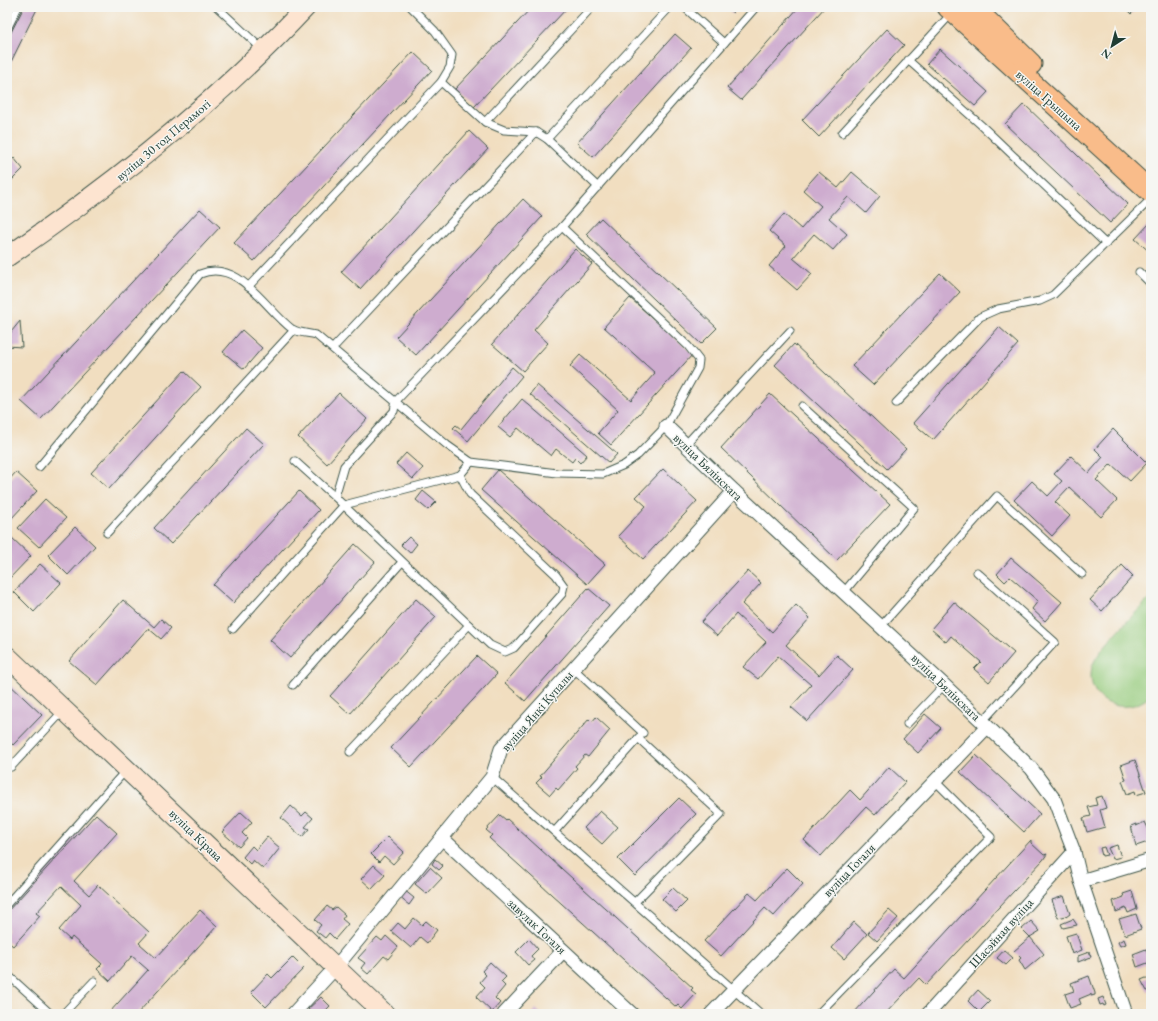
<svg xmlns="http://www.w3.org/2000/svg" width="1158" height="1021" font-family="'EB Garamond',serif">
	<rect width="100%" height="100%" fill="#f6f6f2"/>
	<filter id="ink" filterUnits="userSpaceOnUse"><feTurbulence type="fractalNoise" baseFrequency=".025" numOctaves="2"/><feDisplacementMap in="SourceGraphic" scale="8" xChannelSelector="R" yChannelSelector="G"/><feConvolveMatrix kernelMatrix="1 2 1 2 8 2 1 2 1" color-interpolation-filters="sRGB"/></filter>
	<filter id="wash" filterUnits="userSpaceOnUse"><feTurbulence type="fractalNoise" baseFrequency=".012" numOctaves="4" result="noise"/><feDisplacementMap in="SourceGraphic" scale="16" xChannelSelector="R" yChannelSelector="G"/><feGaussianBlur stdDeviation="0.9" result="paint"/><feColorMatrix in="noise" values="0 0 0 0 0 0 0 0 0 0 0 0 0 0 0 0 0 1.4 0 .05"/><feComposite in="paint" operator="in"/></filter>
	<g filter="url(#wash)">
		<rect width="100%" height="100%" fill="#f1dec0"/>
		<path fill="#97cc7e" stroke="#5b8459" d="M1151,597V695C1127,719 1084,703 1092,667C1097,649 1137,612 1151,597Z"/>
		<g id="blocks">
			<g fill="#ceaccf">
				<polygon points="24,7 38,7 7,70 7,40"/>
				<polygon points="532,7 568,7 474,107 455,89"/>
				<polygon points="726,7 739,7 733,13"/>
				<polygon points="799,7 825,7 741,100 727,88"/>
				<polygon points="1124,7 1138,7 1131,14"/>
				<polygon points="887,29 904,45 819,137 802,120"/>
				<polygon points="675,34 691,48 593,157 577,143"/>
				<polygon points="940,49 988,92 975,106 927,64"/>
				<polygon points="413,52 432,70 254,261 234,243"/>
				<polygon points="1024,104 1128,204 1110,223 1005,124"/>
				<polygon points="469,131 488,149 360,289 341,272"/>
				<polygon points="14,158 23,169 10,182 7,179 7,165"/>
				<polygon points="819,172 838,188 852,172 880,196 866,213 848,197 829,218 847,234 833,250 814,234 793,258 812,274 797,290 769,266 786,246 769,231 784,214 801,229 821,206 803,190"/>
				<polygon points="523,199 542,217 416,355 396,337"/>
				<polygon points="200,209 220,227 41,419 21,401"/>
				<polygon points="601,218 717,328 701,344 586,234"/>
				<polygon points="1150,223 1151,224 1151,253 1135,239"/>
				<polygon points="575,249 592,264 534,330 548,343 523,371 492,344"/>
				<polygon points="940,273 960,292 873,385 852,366"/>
				<polygon points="630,298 693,354 611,445 598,433 618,410 570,366 580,355 631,400 655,373 604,327"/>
				<polygon points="20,321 22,347 7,346 7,337"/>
				<polygon points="999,327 1018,344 933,440 913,423"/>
				<polygon points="242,330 262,348 244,369 223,352"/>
				<polygon points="794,344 906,449 887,469 775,365"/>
				<polygon points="512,367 522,376 468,441 453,428 456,425 461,429"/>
				<polygon points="184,371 201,387 109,489 91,473"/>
				<polygon points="537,385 617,454 609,463 530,394"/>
				<polygon points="339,393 367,419 327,464 298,437"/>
				<polygon points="770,394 890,504 837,560 721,448"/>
				<polygon points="522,399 587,455 580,463 575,458 572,462 556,449 551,456 518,428 510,437 498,427"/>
				<polygon points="246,428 264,444 171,544 154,528"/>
				<polygon points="1113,429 1147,463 1130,481 1111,464 1096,480 1117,500 1101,517 1069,487 1055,502 1070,516 1052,536 1014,500 1032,481 1048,496 1062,481 1054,474 1071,456 1089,473 1103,457 1095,449"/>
				<polygon points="406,453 423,468 413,479 396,464"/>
				<polygon points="663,469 697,501 643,559 618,536 646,506 636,497"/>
				<polygon points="498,470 605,564 587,584 481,490"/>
				<polygon points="16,472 37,491 10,520 7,517 7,482"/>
				<polygon points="299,491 319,510 233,603 213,585"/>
				<polygon points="423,491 436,502 428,510 416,500"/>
				<polygon points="45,499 66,518 39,547 18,528"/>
				<polygon points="75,527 95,546 68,575 48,555"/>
				<polygon points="10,536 31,556 7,581 7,540"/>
				<polygon points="409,537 417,544 410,553 401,545"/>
				<polygon points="355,544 375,562 290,658 270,640"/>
				<polygon points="1011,558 1062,602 1045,621 1032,609 1038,601 1010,577 1005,582 997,574"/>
				<polygon points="40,564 61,583 34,612 14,592"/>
				<polygon points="1122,565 1133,576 1102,611 1090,600"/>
				<polygon points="748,571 761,583 742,604 772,632 796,605 810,618 786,645 819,675 837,655 853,670 807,721 791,707 811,685 778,656 758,679 743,667 766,642 736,614 717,636 701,622"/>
				<polygon points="588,588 609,606 525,701 505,683"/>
				<polygon points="416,599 436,617 350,714 330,696"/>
				<polygon points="123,600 154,627 161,619 171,628 161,639 148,628 97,685 69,661"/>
				<polygon points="954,602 1014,653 989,682 974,669 981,662 951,636 946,642 931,629"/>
				<polygon points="477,656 497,674 411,767 391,748"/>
				<polygon points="7,682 42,715 13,745 7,739"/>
				<polygon points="925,714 941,728 918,753 903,739"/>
				<polygon points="596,717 610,730 588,757 585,755 575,766 577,768 558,790 556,788 550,795 536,783 542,777 540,776 589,719 592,722"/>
				<polygon points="976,755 1040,814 1024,832 960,772"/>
				<polygon points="1135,760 1146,792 1136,795 1135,791 1127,794 1122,781 1126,780 1121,765"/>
				<polygon points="889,767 905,782 875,815 866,807 821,856 804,840 850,790 860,800"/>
				<polygon points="1102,796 1106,808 1100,810 1105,827 1087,832 1083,818 1091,816 1088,807 1097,805 1095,798"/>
				<polygon points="679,798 696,814 635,876 618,859"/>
				<polygon points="291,806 302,816 306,812 313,818 305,827 309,829 302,837 281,818"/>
				<polygon points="600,811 618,827 602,844 584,828"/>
				<polygon points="241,812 252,822 242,833 247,838 239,847 222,832"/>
				<polygon points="96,814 117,833 74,881 89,895 98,885 149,932 139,943 156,958 200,910 217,926 137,1014 108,1014 148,970 132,956 110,981 97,969 102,964 72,937 70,940 59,930 81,905 61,886 36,913 40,916 13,946 7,941 7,912"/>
				<polygon points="500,815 506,820 507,819 693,988 691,990 696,994 682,1009 678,1005 676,1007 489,838 492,835 486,830"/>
				<polygon points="1145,822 1151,834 1151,841 1136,846 1131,826 1136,824 1136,826"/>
				<polygon points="267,837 280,848 263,869 253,860 250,864 243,857 252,846 256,850"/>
				<polygon points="388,837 404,852 393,864 384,856 379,862 371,854"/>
				<polygon points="1031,840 1031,843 1044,855 1047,854 1043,860 926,985 919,978 885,1014 853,1014 894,969 904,978"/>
				<polygon points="1117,845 1121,857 1113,859 1108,848"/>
				<polygon points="1104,847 1107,855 1102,856 1100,848"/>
				<polygon points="435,859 443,866 439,870 432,864"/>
				<polygon points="374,865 385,875 372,889 361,879"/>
				<polygon points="430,867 442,878 427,894 415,884"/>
				<polygon points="787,868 803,884 774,916 765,908 721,956 704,941 749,893 757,900"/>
				<polygon points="673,888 687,901 676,912 662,899"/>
				<polygon points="404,890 414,898 409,905 399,897"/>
				<polygon points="1132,891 1137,909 1128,913 1126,908 1116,912 1113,901 1124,897 1123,894"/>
				<polygon points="1064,896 1070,914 1066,917 1066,916 1058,918 1052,900"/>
				<polygon points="327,906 332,910 336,907 345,915 342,919 348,924 335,939 329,933 325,938 316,931 321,925 315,920"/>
				<polygon points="889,910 898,918 877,941 868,933"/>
				<polygon points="1136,914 1141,929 1125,935 1119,919"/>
				<polygon points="414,918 422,925 426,921 437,930 427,943 420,937 411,948 391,931 398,923 405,929"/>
				<polygon points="1073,919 1077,925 1063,928 1061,924"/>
				<polygon points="1031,921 1040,931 1030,937 1022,929"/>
				<polygon points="854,922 867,934 844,959 832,948"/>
				<polygon points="1076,933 1082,950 1072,954 1066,936"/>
				<polygon points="386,936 398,947 388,959 384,956 368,974 361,968 365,963 358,958 377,937 382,941"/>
				<polygon points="1030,937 1044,954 1025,970 1019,960 1021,958 1014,951"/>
				<polygon points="529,939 538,949 531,956 534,960 528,965 516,952"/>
				<polygon points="1124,939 1126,944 1120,946 1118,942"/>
				<polygon points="1146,949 1150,962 1137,967 1133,954"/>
				<polygon points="1004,950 1013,958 1006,965 997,958"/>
				<polygon points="1089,952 1091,957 1078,962 1078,956"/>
				<polygon points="293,957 304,968 266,1007 251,992 268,974 272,978"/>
				<polygon points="490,962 506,977 501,982 505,986 495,998 500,1003 492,1012 476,997 485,987 480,982 486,975 482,971"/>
				<polygon points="1089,976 1095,993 1095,995 1091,996 1091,994 1079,999 1081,1004 1070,1008 1065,994 1074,991 1071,983"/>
				<polygon points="1146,978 1151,979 1151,990 1147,991 1141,980"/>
				<polygon points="978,990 990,1001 979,1012 968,1001"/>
				<polygon points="321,997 330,1006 322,1014 313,1014 308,1009"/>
				<polygon points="1103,997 1106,1005 1104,1006 1103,1004 1100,1005 1098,999"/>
				<polygon points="536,1009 541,1014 531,1014"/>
			</g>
		</g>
	</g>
	<g filter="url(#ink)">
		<use href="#blocks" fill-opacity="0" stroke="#3e5549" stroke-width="1"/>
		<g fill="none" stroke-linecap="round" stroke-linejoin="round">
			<g stroke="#3e5549" stroke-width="9">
				<g id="lane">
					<polyline points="217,7 263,50"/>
					<polyline points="684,7 724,43"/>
					<polyline points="7,29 18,7"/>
					<polyline points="908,60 981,125 1106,244"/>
					<polyline points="441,82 485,122 504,130 536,132 547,139 598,187"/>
					<polyline points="485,122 592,7"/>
					<polyline points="842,133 952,13"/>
					<polyline points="547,139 670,7"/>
					<polyline points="1139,272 1151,284"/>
					<polyline points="248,287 441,82 450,67 452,55 435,31 411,7"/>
					<polyline points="333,348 536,132"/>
					<polyline points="896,403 980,317 998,309 1040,301 1053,295 1151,199"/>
					<polyline points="802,406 914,508 844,592"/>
					<polyline points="685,445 790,331"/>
					<polyline points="295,461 335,497"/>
					<polyline points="471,462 460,475 470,494 556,575 564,586 562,594 514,648 505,652 490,645 335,497 344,466 394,411 396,401 562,227 756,7"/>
					<path d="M39,467L200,274C239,258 265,309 292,329C298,333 309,333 316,335L447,445L471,462L557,473L603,474L624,465L638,455L666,426L698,368L699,360L688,346L562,227"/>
					<polyline points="107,533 294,330"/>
					<polyline points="977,572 1055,642 982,722"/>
					<polyline points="881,626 997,496 1082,574"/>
					<polyline points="233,629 344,505 460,475"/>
					<polyline points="293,685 402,562"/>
					<polyline points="907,724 944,685"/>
					<polyline points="350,752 469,625"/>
					<polyline points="7,763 11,767 63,711"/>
					<polyline points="492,777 761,1014"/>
					<polyline points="555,831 643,733 574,669"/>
					<polyline points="636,901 721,814 638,738"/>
					<polyline points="7,904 127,769"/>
					<polyline points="7,974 51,1014"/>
					<polyline points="63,1014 94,981"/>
					<polyline points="818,1014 991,837 935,781"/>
				</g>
			</g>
			<g stroke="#3e5549" stroke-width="15">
				<g id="street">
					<polyline points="666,426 734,491 944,685 1031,768 1054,799 1074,852 1081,881 1126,1014"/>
					<polyline points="442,838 632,1014"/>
					<polyline points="1081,881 1151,860"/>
					<polyline points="293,1014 335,968 492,777 501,749 734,491"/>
					<polyline points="504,1014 563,951"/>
					<polyline points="711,1014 987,727"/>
					<polyline points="928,1014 1074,852"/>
				</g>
			</g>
			<g stroke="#3e5549" stroke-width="21">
				<g id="secondary">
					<path d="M7,257C115,183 217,102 306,7"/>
					<polyline points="7,656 385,1014"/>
				</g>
			</g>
			<g stroke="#3e5549" stroke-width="23">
				<g id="primary">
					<polyline points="948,7 1151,192"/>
					<polyline points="973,7 1031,64"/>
				</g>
			</g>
			<use href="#lane" stroke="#fff" stroke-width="7"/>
			<use href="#street" stroke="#fff" stroke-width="13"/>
			<use href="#secondary" stroke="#fde4d0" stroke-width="19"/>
			<use href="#primary" stroke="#f9bc8a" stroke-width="21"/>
		</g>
	</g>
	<g text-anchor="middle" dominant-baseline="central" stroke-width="3" stroke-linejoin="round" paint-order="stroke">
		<g font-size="13" fill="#1f3d34" stroke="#f6f6f2">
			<text transform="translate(1049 100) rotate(42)">вуліца Грышына</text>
			<text transform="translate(163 140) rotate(-40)">вуліца 30 год Перамогі</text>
			<text transform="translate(708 467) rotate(44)">вуліца Бялінскага</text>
			<text transform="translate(946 687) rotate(44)">вуліца Бялінскага</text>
			<text transform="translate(537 711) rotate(-49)">вуліца Янкі Купалы</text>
			<text transform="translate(196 835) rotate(44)">вуліца Кірава</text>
			<text transform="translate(849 870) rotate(-46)">вуліца Гогаля</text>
			<text transform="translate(537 926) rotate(43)">завулак Гогаля</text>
			<text transform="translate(1001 933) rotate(-48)">Шасэйная вуліца</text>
		</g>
	</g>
	<rect width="1158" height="1021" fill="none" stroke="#f6f6f2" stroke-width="24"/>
	<g transform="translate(1112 46) rotate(216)" stroke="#f6f6f2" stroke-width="3" paint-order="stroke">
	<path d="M0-3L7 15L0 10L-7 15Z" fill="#1f3d34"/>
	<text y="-6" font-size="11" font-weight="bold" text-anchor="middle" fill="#1f3d34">N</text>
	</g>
</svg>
